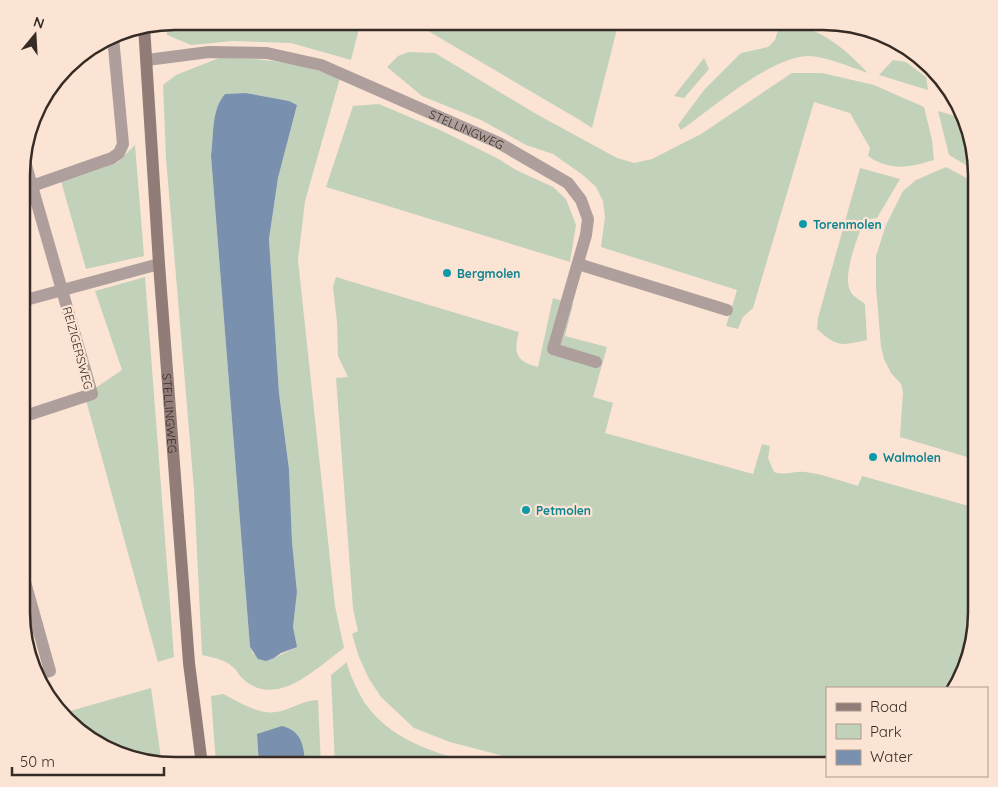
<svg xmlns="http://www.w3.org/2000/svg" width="998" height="787" font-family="Quicksand,sans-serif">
	<rect width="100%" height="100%" fill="#fbe4d4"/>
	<g fill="#c2d1ba" fill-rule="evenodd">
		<polygon points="175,21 361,21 351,60 291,43 233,41 191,45 167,35 167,23"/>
		<polygon points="411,21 619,21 592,128 578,119"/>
		<path d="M798,25C828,34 847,51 868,73C850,67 828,57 809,56C771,56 713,108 681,130L678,125L704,90L741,53L768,47L775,40L778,30L782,28Z"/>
		<path d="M409,52L435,53L538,115L617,158L634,163L652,159L701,134L792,73H822L874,85L924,107L932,140L934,160C910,167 891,172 868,156L870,148L850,113L814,102L753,308L743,317L738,329L726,326L737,290L601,247L605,217L603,201L596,187L583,175L553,154L526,145L481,120L422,96L387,67L398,56Z"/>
		<path d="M219,58C266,58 296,62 340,78L305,201L298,260L335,606L344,648C315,669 275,711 241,677C238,674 237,670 234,668C225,659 214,658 202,655L194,489L166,158L163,85L176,75ZM246,93L289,101L297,105L278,178L269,239L279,393L289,469L292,542L297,592L293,627L296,647L274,658L253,654L250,647L211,156C214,135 211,110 225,94Z"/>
		<polygon points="704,58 709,69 684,98 674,96"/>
		<polygon points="893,60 906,62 926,77 928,90 879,75"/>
		<polygon points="379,104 440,130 497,158 516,170 553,187 566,199 576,225 570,262 326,187 353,106"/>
		<polygon points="938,111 965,119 976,171 949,155"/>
		<polygon points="135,145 144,256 86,269 61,181 103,166 117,163"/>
		<polygon points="946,167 974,182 977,188 977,306 973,305 973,308 977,309 977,460 900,437 903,392 901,384 891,373 884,359 881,347 876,287 876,256 886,225 903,191 916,180"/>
		<path d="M860,168L900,179L877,218L864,220C858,238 840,278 852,294C855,297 861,301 865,304L867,340C840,346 837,347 817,329L818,318Z"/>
		<polygon points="145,277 174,657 158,662 86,400 94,389 122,370 95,291"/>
		<path d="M336,277L519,332C513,353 516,361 538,367L553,298L573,304L565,336L607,347L593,397L613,403L605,433L753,474L762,444L770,446L768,458L774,472C785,476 794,471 805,472C823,474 841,481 858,486L862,476L976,508C976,567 987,636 954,688H827V765L823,766H542L450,742L414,728L381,697L369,679L359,657L352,634L358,631L353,609L336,378L348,377L338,356L337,322L333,287Z"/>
		<path d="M347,662C348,671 353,679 356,687C379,739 436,754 486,766H335L331,675Z"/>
		<polygon points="151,688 162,765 116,754 74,727 63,713"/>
		<path d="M223,694C238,701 258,715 276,712C291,710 303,700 318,700L321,766H305V761L257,734L259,765H216L211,696Z"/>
	</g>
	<g fill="#7991ae">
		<path d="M246,93L289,101L297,105L278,178L269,239L279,393L289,469L292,542L297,592L293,627L297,647L281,653L274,658L266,661L258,659L250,647L211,156C214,135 211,110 225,94Z"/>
		<path d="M282,726C302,731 304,746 305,766L259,765L257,734Z"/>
	</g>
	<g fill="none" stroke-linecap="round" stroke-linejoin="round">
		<g stroke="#af9f9c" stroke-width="12">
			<path id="s1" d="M147,60L209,52L267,53L321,65L499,143L568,183L581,200L588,219L586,235L553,349L596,362"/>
			<polyline points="578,264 727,310"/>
		</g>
		<g stroke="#af9f9c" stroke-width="12">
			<polyline points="32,186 112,158 119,153 123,144 113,37"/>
			<polyline points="22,301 159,264"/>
			<polyline points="22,417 92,394 23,155"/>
			<polyline points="22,571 50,671 36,675"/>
		</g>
		<path stroke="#927c78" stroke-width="12" id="s2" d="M144,26L159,264L189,663L202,765"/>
	</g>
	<g fill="#0f9aa8" stroke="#fbe4d4" stroke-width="2">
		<circle cx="803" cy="224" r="5"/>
		<circle cx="447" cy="273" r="5"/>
		<circle cx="873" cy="457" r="5"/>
		<circle cx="526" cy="510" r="5"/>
	</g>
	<g text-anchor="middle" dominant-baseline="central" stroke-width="4.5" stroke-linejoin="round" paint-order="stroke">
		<g font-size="12" fill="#372c25" stroke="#fbe4d4">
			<text stroke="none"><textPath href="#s1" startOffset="335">STELLINGWEG</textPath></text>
			<text transform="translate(78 348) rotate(75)">REIZIGERSWEG</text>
			<text stroke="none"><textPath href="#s2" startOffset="388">STELLINGWEG</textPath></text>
		</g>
		<g font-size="12" font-weight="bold" fill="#0d838f" stroke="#fbe4d4" text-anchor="start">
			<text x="813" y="224">Torenmolen</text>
			<text x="457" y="273">Bergmolen</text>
			<text x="883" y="457">Walmolen</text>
			<text x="536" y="510">Petmolen</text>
		</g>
	</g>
	<path d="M0 0H998V787H0ZM175 30H823A145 145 0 0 1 968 175V612A145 145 0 0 1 823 757H175A145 145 0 0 1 30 612V175A145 145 0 0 1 175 30Z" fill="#fbe4d4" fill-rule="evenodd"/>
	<path fill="none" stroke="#372c25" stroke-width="2.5" d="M175 30H823A145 145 0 0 1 968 175V612A145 145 0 0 1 823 757H175A145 145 0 0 1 30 612V175A145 145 0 0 1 175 30Z"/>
	<rect x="826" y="687" width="162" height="90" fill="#fbe4d4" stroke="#ad9a8e"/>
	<rect x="836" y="703" width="25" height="8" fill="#927c78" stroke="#ad9a8e"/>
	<text x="870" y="712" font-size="15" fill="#372c25">Road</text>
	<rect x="836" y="724" width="25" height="15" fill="#c2d1ba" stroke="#ad9a8e"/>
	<text x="870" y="737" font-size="15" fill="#372c25">Park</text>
	<rect x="836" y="750" width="25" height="15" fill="#7991ae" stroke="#ad9a8e"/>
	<text x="870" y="762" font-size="15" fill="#372c25">Water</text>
	<g transform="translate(35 35) rotate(18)" stroke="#fbe4d4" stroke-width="4" paint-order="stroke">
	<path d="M0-4L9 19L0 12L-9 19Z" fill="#372c25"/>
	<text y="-8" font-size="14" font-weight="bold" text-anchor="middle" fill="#372c25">N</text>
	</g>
	<path d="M12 767v8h152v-8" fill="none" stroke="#372c25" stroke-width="2.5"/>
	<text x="20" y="767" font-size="15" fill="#372c25" stroke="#fbe4d4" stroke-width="4" paint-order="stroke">50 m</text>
</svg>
